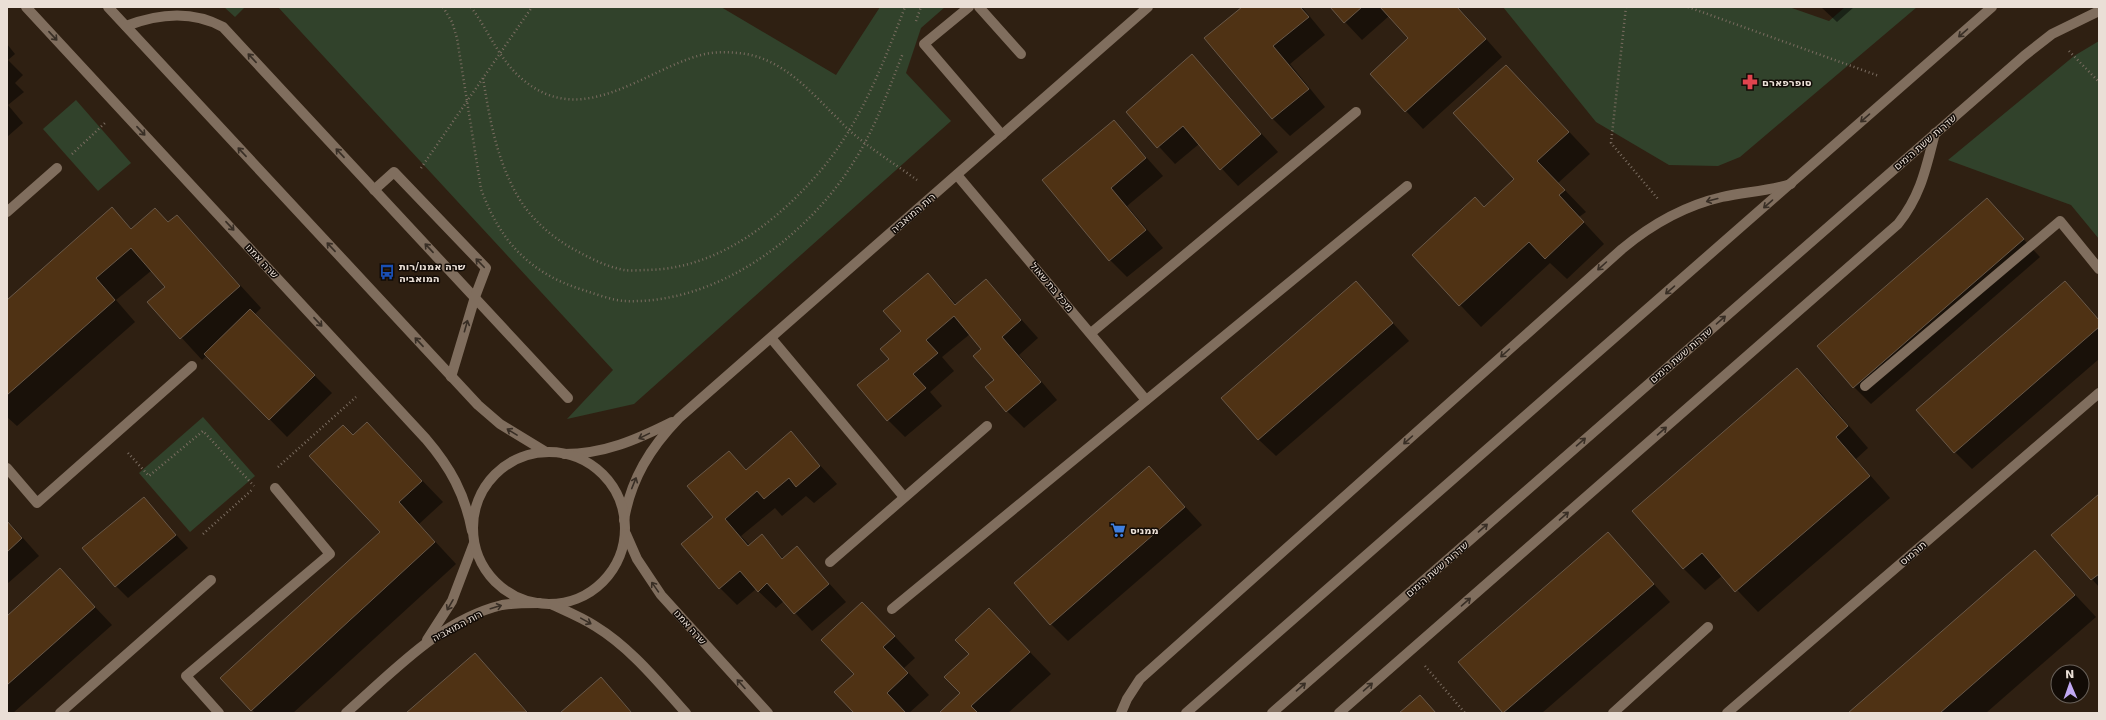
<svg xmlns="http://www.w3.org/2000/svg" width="2106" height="720" font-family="'DejaVu Sans','Noto Sans Hebrew',sans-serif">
	<rect width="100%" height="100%" fill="#2f2012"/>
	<g fill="#31422b">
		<polygon points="224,7 245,7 235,17"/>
		<polygon points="278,7 721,7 836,75 880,7 945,7 921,28 906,73 951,121 634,404 567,419 613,370"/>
		<polygon points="1503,7 1789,7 1829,21 1845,7 1917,7 1740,157 1718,166 1669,165 1596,122"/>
		<polygon points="2099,41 2099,239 2071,205 1948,160 2074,56"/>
		<polygon points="76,100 131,163 98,191 43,129"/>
		<polygon points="203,417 255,476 190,532 139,473"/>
	</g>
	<g fill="#0007">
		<polygon points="1244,7 1302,7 1325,35 1290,64 1325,107 1290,136 1273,119 1206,38"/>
		<polygon points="1331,7 1458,7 1502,57 1423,129 1406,111 1410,38 1389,16 1362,40"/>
		<polygon points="1821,7 1854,7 1837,22"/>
		<polygon points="7,44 15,54 8,60 23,75 15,83 24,92 8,105 23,123 7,137"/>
		<polygon points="1192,56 1278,152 1238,186 1199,144 1175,164 1127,112"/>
		<polygon points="1527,87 1590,154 1558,183 1586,212 1579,217 1604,244 1567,279 1550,263 1481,327 1413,255 1485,208 1516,179"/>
		<polygon points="1114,121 1163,176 1127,206 1163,248 1127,277 1110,260 1044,180"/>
		<polygon points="1987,200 2040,257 1871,404 1854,387"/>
		<polygon points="112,209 132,229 169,223 177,216 261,308 254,315 332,393 287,437 207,355 202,360 149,302 167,287 152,270 116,300 135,322 17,426 7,417 7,302"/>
		<polygon points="928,274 957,305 986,280 1038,338 1019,355 1057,400 1024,428 1007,411 983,349 970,334 942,357 954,371 930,392 942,406 905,437 888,420 890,359"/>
		<polygon points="1356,282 1409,341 1276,456 1258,439"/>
		<polygon points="2064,282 2099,319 2099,359 1972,469 1955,452"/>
		<polygon points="1797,370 1819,391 1868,448 1856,459 1890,498 1758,612 1723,575 1705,590 1684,569 1634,511"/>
		<polygon points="367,423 443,502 419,524 456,564 293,713 255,713 222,678 381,532 353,436"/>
		<polygon points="791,433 837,484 814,503 806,496 782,516 775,508 741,536 750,546 762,536 784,559 797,548 846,602 812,631 784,601 776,608 756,589 737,605 720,588 714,517 729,452 747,470"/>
		<polygon points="1149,467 1202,525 1068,641 1051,624"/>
		<polygon points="2099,495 2099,587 2053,535"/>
		<polygon points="144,499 188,548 128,598 116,586"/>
		<polygon points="7,520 39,556 7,584"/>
		<polygon points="1608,533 1670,602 1542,713 1504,713 1459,662"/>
		<polygon points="2035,552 2096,617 1986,713 1850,713"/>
		<polygon points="60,570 112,625 13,713 7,713 7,617"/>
		<polygon points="989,610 1051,674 1008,713 941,713 962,694 970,654"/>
		<polygon points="884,625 915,658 904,668 929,695 909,713 855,713 855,674"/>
		<polygon points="475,655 529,713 408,713"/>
		<polygon points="601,679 633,713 561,713"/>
	</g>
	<g fill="#4f3214" stroke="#695848">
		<polygon points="1242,7 1300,7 1309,17 1273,46 1309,89 1272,119 1204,38"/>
		<polygon points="1330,7 1362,7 1344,23"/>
		<polygon points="1380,7 1457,7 1486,39 1405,112 1370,74 1408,38"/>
		<polygon points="1192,54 1261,134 1220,170 1183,126 1157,148 1126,112"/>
		<polygon points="1506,65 1569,132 1537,161 1565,190 1559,195 1584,222 1545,259 1529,242 1459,306 1412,255 1475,197 1484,207 1514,179 1453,113"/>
		<polygon points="1114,120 1146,158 1111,188 1146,230 1109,261 1042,180"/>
		<polygon points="1987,198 2024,239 1853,388 1817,346"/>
		<polygon points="112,207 131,229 155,208 168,222 177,215 240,286 180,339 147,302 165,287 131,248 96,278 115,300 7,395 7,300"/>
		<polygon points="928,273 955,305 986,279 1021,320 1002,337 1041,382 1006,412 985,387 994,380 973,356 981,349 954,316 926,340 938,353 913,374 926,388 887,421 857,385 889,359 880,349 901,331 883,311"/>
		<polygon points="1356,281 1393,323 1258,440 1221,398"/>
		<polygon points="2065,281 2099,320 2099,327 1954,453 1916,410"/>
		<polygon points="250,309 315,375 269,420 204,354"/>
		<polygon points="1797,368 1848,426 1836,437 1870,476 1735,592 1702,553 1683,569 1632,511"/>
		<polygon points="367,422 422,481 399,502 435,542 251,711 220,678 380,532 309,456 343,425 353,435"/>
		<polygon points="791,431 820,466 796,487 789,478 764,499 757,491 725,519 748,546 762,534 782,559 797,546 829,584 794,614 767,583 758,592 740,571 719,589 681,544 713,517 687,486 729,451 746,470"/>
		<polygon points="1149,466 1185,507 1050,625 1014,583"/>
		<polygon points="2099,494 2099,574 2091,580 2051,535"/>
		<polygon points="144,497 176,535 115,587 82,548"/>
		<polygon points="7,521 22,538 7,552"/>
		<polygon points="1608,532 1654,584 1503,713 1458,662"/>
		<polygon points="2035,550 2075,595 1940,713 1848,713"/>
		<polygon points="60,568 95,607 7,685 7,616"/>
		<polygon points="862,602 895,636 883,647 908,673 887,693 906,713 854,713 834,692 854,674 821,640"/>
		<polygon points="989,608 1030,652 971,706 978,713 939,713 960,693 944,677 969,654 955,640"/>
		<polygon points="475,653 527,712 406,713"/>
		<polygon points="601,677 632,713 560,713"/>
		<polygon points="1420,695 1436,713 1399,713"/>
	</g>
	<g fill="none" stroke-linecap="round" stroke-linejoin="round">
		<g stroke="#7b6d61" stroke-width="2.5" stroke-dasharray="1 3" stroke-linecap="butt">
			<path d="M443,7L452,22L457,38L481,189C500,241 529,273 583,290C596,294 611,300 624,301C716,305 806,238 853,163C875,129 888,91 903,53"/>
			<path d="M471,7C488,30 499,59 521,78C581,131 642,71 701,55C716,51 732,52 746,54C781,60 808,88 832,113C838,118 843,125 849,130C869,148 895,164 917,180"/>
			<polyline points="1626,7 1611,143 1658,199"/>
			<polyline points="1688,7 1879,76"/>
			<polyline points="916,21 921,7"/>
			<polyline points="2069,51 2099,82"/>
			<path d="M483,78C490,121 497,162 520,200C534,222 554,239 577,251C591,259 608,267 624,270C631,271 640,270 647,270C715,269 773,225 816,176C859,127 882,67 905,7"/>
			<polyline points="72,154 105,123"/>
			<polyline points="421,168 532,7"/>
			<polyline points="128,453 149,476 203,431 254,486"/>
			<polyline points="278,467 356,397"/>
			<polyline points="203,534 253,489"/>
			<polyline points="1425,666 1465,713"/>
		</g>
		<g stroke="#806e5e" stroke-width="10">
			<polyline points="969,7 924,44 1002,135"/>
			<polyline points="979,7 1021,54"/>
			<path d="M126,26C157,14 192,10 223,27L568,398"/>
			<polyline points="374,190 394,172 486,268 475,297 451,377"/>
			<polyline points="1091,333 1356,112"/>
			<polyline points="771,338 904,497"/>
			<polyline points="1865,386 2060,221 2099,269"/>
			<polyline points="7,468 37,503 192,366"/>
			<polyline points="830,562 987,426"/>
			<polyline points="892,609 1407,186"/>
			<polyline points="60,713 211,580"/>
			<polyline points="219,713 186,676 330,554 275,488"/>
			<path d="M1121,713L1127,699L1140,679L1622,249C1652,224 1683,206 1722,197C1745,192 1768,191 1791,184"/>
			<path d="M1339,713L1898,224C1921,195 1926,168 1935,133"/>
			<polyline points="1613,713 1708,627"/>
		</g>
		<g stroke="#806e5e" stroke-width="10">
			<polyline points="957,175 1146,400"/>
			<polyline points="7,212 57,168"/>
			<path d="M564,454C604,454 636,440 672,422"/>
			<path d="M624,520C631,479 650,448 679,418L1148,7"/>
			<polyline points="427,640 452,601 474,543"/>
			<path d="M346,713C393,672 440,620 502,605C514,603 527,603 539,603"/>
			<polyline points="1727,713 2099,393"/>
		</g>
		<g stroke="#806e5e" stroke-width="10">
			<path d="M26,7L426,439C450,467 465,494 472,531"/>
			<polyline points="108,7 478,405 500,424 546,452"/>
			<circle cx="549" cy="528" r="76"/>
			<polyline points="626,534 637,559 661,595 768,713"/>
			<path d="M551,604C566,611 581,617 595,626C631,648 658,682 686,713"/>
			<polyline points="1186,713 1992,7"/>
			<polyline points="1272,713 2024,56 2052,34 2099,11"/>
		</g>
	</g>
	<defs><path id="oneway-shaft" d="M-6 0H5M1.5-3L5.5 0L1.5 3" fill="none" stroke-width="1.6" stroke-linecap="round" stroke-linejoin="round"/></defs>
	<g stroke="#382e25">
		<use href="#oneway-shaft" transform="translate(1963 33) rotate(139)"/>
		<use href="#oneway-shaft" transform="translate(53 36) rotate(47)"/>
		<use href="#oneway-shaft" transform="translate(252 58) rotate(-133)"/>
		<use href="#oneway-shaft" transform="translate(1865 118) rotate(139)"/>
		<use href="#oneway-shaft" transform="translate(141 131) rotate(47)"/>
		<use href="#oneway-shaft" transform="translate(242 152) rotate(-133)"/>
		<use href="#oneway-shaft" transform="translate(340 153) rotate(-133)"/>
		<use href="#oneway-shaft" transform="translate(1712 200) rotate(165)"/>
		<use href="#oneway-shaft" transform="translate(1768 204) rotate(139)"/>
		<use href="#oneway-shaft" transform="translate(230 226) rotate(47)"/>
		<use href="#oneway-shaft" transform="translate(331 247) rotate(-133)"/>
		<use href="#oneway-shaft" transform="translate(429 248) rotate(-133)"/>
		<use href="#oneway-shaft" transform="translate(480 263) rotate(-134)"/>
		<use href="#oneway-shaft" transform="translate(1602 266) rotate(138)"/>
		<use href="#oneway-shaft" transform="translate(1670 290) rotate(139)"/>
		<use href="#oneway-shaft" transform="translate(1721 320) rotate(-41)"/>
		<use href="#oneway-shaft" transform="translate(318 322) rotate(47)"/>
		<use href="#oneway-shaft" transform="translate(466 326) rotate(-74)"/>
		<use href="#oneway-shaft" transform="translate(419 342) rotate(-133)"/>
		<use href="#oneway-shaft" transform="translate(1505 353) rotate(138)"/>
		<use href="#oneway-shaft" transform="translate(1662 431) rotate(-41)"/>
		<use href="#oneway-shaft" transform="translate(512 432) rotate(-148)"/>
		<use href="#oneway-shaft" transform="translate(644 436) rotate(154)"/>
		<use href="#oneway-shaft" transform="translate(1408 440) rotate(138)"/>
		<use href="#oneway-shaft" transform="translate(1581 442) rotate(-41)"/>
		<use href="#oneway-shaft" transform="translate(634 483) rotate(-68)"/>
		<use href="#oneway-shaft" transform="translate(1564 516) rotate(-41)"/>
		<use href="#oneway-shaft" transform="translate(1483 528) rotate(-41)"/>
		<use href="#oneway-shaft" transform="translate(655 587) rotate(-125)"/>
		<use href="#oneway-shaft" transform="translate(1466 602) rotate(-41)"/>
		<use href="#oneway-shaft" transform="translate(450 605) rotate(120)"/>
		<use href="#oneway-shaft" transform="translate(496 607) rotate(-17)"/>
		<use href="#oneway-shaft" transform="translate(586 621) rotate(29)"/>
		<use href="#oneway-shaft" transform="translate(741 684) rotate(-132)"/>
		<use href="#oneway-shaft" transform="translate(1301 687) rotate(-41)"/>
		<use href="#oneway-shaft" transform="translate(1368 687) rotate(-41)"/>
	</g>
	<defs>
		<g id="pharmacy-bare" transform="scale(1.2)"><path d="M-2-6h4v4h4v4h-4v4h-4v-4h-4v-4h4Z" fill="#e0444e" stroke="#120b06" stroke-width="2.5" paint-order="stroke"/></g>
		<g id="bus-bare" transform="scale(1.2)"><path d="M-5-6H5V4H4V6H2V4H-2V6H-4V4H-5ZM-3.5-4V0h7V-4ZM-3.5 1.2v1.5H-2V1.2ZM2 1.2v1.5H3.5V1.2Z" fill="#1a4fb4" stroke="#120b06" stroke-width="2.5" paint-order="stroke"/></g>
		<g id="supermarket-bare" transform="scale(1.2)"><path d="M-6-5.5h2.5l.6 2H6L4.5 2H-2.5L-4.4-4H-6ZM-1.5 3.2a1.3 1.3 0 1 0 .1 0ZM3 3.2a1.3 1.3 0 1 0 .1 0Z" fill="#3f7fe0" stroke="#120b06" stroke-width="2.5" paint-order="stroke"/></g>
	</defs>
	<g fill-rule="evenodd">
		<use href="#pharmacy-bare" x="1750" y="82"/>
		<use href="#bus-bare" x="387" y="272"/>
		<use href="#supermarket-bare" x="1118" y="530"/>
	</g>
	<g text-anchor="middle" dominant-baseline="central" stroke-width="3" stroke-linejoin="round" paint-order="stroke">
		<g font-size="10" font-weight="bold" fill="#eadfd6" stroke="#120b06" text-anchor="start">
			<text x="1762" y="82">סופרפארם</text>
			<text x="399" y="266">שרה אמנו/רות<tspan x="399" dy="12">המואביה</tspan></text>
			<text x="1130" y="530">ממניס</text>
		</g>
		<g font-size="10" fill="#eadfd6" stroke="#120b06">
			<text transform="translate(1925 142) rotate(-41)">שדרות ששת הימים</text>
			<text transform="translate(913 213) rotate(-41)">רות המואביה</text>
			<text transform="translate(262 261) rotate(47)">שרה אמנו</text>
			<text transform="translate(1052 287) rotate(50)">מיכל בת שאול</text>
			<text transform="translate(1681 355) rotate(-41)">שדרות ששת הימים</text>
			<text transform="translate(1913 553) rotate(-41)">תורמוס</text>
			<text transform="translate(1437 569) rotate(-41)">שדרות ששת הימים</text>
			<text transform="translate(457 626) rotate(-28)">רות המואביה</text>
			<text transform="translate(690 627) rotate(48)">שרה אמנו</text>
		</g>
	</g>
	<rect width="2106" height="720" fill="none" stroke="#eadfd6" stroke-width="16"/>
	<g transform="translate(2070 684) rotate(358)"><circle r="19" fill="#120b06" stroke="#686059"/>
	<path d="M0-3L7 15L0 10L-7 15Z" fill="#c1a8f3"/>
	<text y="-6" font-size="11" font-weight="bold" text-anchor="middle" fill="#eadfd6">N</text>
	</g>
</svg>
